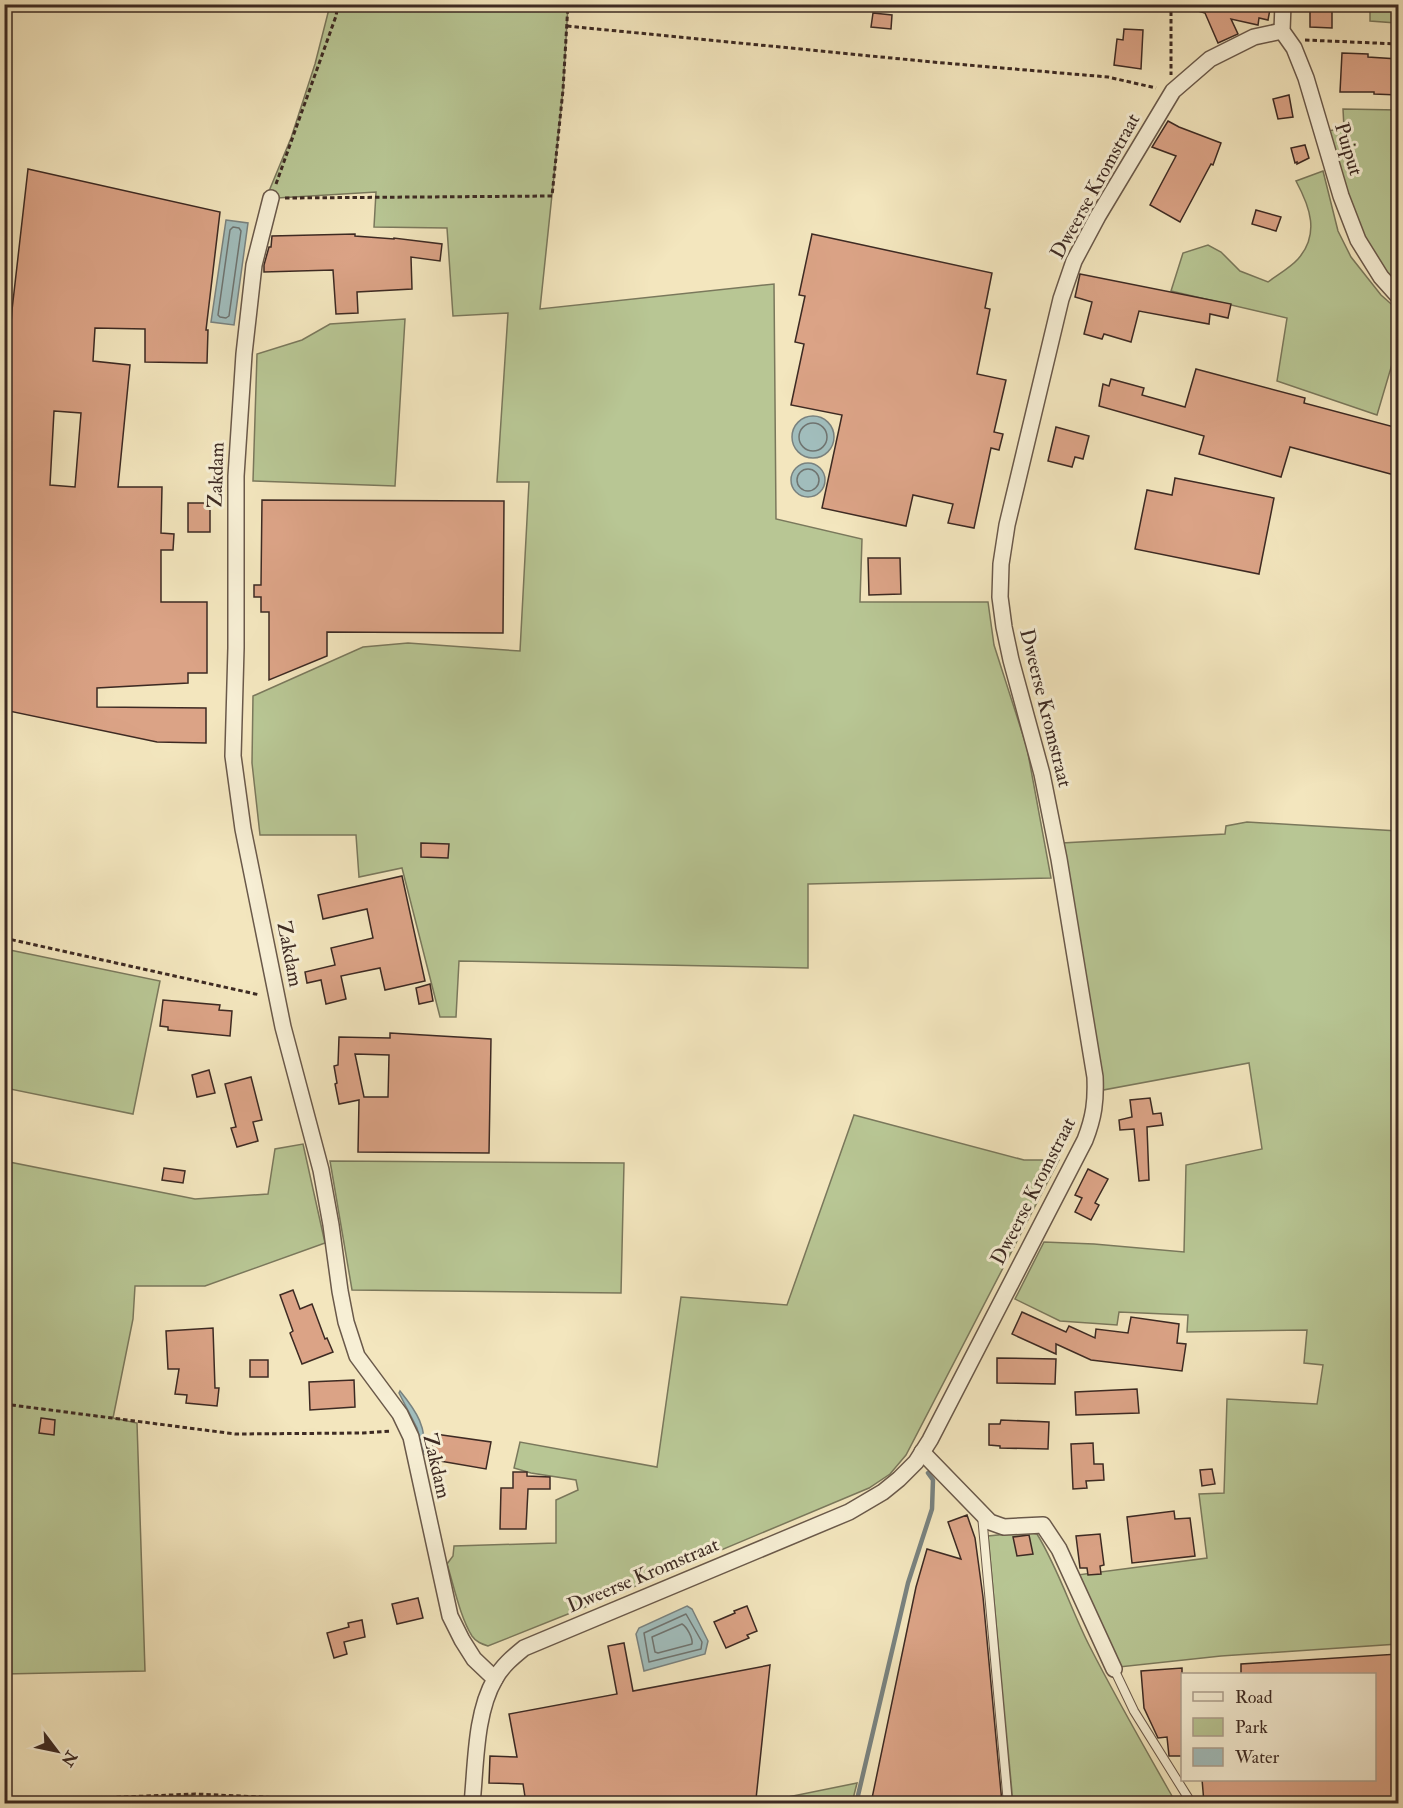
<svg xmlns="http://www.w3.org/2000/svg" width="1403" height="1808" font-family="'IM FELL Double Pica',serif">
	<rect width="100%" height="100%" fill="#f3e6be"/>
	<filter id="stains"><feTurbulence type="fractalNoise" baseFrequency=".00333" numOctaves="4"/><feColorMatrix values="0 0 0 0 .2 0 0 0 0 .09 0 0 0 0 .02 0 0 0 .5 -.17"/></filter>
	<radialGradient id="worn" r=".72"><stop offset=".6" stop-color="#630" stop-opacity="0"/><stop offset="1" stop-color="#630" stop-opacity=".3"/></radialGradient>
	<g fill="#b8c694" stroke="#7a785c" stroke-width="1.5">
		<polygon points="330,5 568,5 563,90 540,309 774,284 776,519 862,539 860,602 988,602 994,645 1027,748 1051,878 808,884 808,968 459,961 456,1017 440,1017 402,868 359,877 356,835 260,835 252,763 253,696 363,647 408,643 520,651 529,482 497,482 508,313 453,316 447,228 374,227 376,192 277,198 267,196 291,138 315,64"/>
		<polygon points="1370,5 1398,5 1398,45 1394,45 1396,23 1370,21"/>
		<polygon points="1343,109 1398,110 1398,288 1380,264 1358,224 1328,131 1344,128"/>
		<path d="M1323,171L1338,231L1351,257L1381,295L1398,310V344L1377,415L1277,381L1287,318L1171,291L1183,253L1208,245L1221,252L1240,271L1268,282C1277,275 1290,268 1298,259C1320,234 1310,207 1296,181Z"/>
		<polygon points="405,319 395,486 253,481 257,354 302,340 330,324"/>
		<polygon points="1247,822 1398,831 1398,1644 1221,1656 1119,1667 1077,1575 1207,1558 1199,1494 1224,1493 1227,1399 1317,1404 1323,1365 1304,1363 1307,1330 1187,1332 1188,1315 1119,1312 1117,1325 1060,1321 1015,1299 1044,1242 1094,1244 1184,1252 1186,1165 1262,1149 1249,1063 1103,1090 1062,843 1225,834 1226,826"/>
		<polygon points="5,949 160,981 133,1114 5,1088"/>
		<path d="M854,1115L1024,1160H1059L906,1455L890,1474L869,1488L583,1608L488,1646C482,1644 476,1642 472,1636C460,1617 454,1586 447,1564L453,1556L454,1546L556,1543V1500L578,1490L576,1480L531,1473L514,1468L520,1442L657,1467L681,1297L787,1305Z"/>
		<polygon points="303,1144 325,1243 205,1286 135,1286 133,1319 113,1418 137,1423 145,1671 5,1674 4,1161 195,1199 268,1194 275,1149"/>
		<polygon points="330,1161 624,1163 621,1293 352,1290"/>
		<path d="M1027,1532L1037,1534C1059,1570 1071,1610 1090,1647C1117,1700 1147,1752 1176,1803H1013L988,1536Z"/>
		<polygon points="857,1783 852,1803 755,1803 758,1803"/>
		<polygon points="192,1795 193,1803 54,1803"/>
	</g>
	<g fill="#a1bdbc" stroke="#79827f" stroke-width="1.5">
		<polygon points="226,220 248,223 234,325 211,322"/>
		<circle cx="813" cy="437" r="21"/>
		<circle cx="808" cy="480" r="17"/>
		<path d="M400,1391C417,1412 427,1427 424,1455L417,1428L399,1393Z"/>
		<polygon points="687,1606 692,1609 708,1641 705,1654 644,1671 636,1634 639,1628"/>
	</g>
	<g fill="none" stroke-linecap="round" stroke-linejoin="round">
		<g stroke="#6f7470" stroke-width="1.5">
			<polygon points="233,227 239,228 241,231 229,316 226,318 220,317 218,315 230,230"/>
			<circle cx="813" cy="437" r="14"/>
			<circle cx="808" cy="480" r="11"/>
			<polygon points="686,1614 702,1642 701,1649 649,1662 644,1633"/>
			<path d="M682,1624C687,1627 693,1638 692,1644L658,1653L655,1652L652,1637Z"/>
		</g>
		<polyline stroke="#79827f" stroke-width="4.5" points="856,1804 908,1583 932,1509 933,1480 928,1473"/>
	</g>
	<g fill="#dba386" stroke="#3d2a23" stroke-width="1.5" fill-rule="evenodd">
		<polygon points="1192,4 1271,4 1268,20 1259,18 1258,25 1231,19 1238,34 1218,43 1205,13 1191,9"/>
		<polygon points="1310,4 1332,4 1332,28 1310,27"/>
		<polygon points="873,13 892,15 891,29 871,27"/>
		<polygon points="1124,29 1143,30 1141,69 1114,65 1117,39 1123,40"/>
		<polygon points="1342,53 1368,54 1368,57 1398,59 1398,95 1374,94 1374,92 1340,92"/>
		<polygon points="1289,95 1293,117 1278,119 1273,99"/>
		<polygon points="1168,121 1179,127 1221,143 1213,165 1211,164 1180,222 1150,205 1176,156 1152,147"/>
		<polygon points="1305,145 1309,158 1297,164 1297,162 1295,163 1291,148"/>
		<path d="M28,169L220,212L206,330H208L207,363L145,362V329L95,328L93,361L130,365L118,487H162L161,533L174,534L173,550H161V602H207V673H188V683L97,688V707L206,708V743L157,742L4,710V350H9L12,310ZM54,411L81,413L75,487L50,485Z"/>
		<polygon points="1256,210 1281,217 1276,231 1252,224"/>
		<polygon points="355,234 355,236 394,239 394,238 442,244 440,261 411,257 412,289 357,292 358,313 336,314 333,270 264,272 264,265 269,247 271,247 272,236"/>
		<polygon points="812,234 992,273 985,308 990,309 977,374 1006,380 994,432 1003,434 999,450 991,448 974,528 948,523 953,504 913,495 906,526 822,508 842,415 791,405 804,344 795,342 805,296 799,295"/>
		<polygon points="1080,274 1231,304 1228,318 1210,314 1209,324 1139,311 1131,342 1104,334 1102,339 1084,334 1092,302 1075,297"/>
		<polygon points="1196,369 1305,398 1304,403 1398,428 1398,476 1290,447 1281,477 1199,454 1204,436 1099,406 1103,384 1109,386 1111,379 1144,388 1142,395 1185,407"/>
		<polygon points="1056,427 1089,436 1083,459 1075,457 1072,467 1048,461"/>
		<polygon points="1175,478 1274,498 1259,574 1135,549 1147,490 1172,495"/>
		<polygon points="262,500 504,501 503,633 327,632 327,656 269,680 269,612 261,612 261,597 254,597 254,585 261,585"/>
		<rect x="188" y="503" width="22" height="29"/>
		<polygon points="868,558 900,558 901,594 869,595"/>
		<polygon points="421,843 449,844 448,858 421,857"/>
		<polygon points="402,876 425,981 385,990 380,968 341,976 346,999 326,1004 321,980 307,983 305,972 335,965 331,948 373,938 367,909 323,919 318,895"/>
		<polygon points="430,984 433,1001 419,1004 416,988"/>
		<polygon points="163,1000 220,1005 219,1010 232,1011 230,1036 168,1030 168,1027 160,1026"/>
		<path d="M390,1033L491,1039L489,1153L358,1152L359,1100L339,1104L335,1084L337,1083L334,1066L338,1065L339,1037L390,1038ZM355,1054L389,1055L388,1097H364Z"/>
		<polygon points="209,1070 215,1093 197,1097 192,1075"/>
		<polygon points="251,1077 262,1120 253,1122 258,1141 237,1147 231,1128 236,1127 225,1084"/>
		<polygon points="1150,1098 1153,1114 1161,1113 1163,1125 1147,1127 1149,1180 1139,1181 1134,1129 1120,1130 1119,1120 1132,1117 1130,1100"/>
		<polygon points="164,1168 185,1171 183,1183 162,1180"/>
		<polygon points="1088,1169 1108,1179 1095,1203 1099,1205 1091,1220 1075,1212 1082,1198 1075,1195"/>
		<polygon points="293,1290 300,1309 312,1304 325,1339 327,1338 333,1352 302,1364 290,1333 293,1331 280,1295"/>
		<polygon points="1022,1312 1066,1332 1069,1326 1095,1338 1096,1329 1128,1333 1131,1317 1179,1324 1177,1343 1186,1344 1182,1371 1091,1360 1056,1344 1056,1354 1012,1334"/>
		<polygon points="213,1328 215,1388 219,1388 217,1406 186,1403 187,1395 175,1394 179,1369 168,1369 166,1331"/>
		<polygon points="997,1358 1056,1359 1055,1384 997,1383"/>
		<rect x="250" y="1360" width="18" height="17"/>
		<polygon points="354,1380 355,1407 310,1410 309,1382"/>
		<polygon points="1137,1389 1139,1413 1076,1415 1075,1392"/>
		<polygon points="41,1418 55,1420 54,1435 39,1433"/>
		<polygon points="1001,1420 1049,1422 1048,1449 1000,1448 1000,1446 989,1445 989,1424 1000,1424"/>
		<polygon points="435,1434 491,1442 486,1469 440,1461 430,1457"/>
		<polygon points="1093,1443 1094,1464 1103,1464 1104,1480 1086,1481 1087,1488 1073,1489 1071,1444"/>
		<polygon points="1212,1469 1215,1484 1202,1486 1200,1470"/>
		<polygon points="513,1472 527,1472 527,1476 550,1477 550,1489 528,1489 526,1529 500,1529 501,1488 513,1488"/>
		<polygon points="1174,1511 1175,1519 1190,1518 1195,1556 1132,1563 1127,1517"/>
		<polygon points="967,1515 975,1538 983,1597 1002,1803 871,1803 916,1587 927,1549 961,1559 948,1522"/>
		<polygon points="1100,1534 1104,1565 1100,1566 1101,1574 1088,1575 1087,1568 1080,1568 1076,1536"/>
		<polygon points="1029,1535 1033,1554 1017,1556 1013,1537"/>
		<polygon points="418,1598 423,1618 397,1624 392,1604"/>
		<polygon points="747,1606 757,1631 747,1635 749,1638 726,1648 714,1622 735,1613 734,1611"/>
		<polygon points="362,1620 365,1637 344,1642 347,1654 334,1658 327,1633 349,1627 348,1623"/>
		<polygon points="624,1643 633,1691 770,1665 756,1799 731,1803 526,1803 523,1784 489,1783 490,1756 517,1757 509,1714 617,1694 608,1646"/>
		<polygon points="1398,1654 1398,1803 1204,1803 1202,1779 1374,1779 1374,1674 1241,1674 1241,1664"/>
		<polygon points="1182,1668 1182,1756 1169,1756 1167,1737 1158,1738 1144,1708 1141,1671"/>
	</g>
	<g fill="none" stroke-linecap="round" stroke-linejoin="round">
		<g stroke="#6a594a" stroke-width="10">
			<g id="service">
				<polyline points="982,1515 1008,1804"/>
				<polyline points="1114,1669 1134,1711 1192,1804"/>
			</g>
		</g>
		<g stroke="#6a594a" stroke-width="18">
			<g id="minor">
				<polyline points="1283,4 1282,31 1294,48 1306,78 1341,196 1358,240 1381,277 1398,296"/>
				<polyline points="271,198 254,265 244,354 236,476 236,648 233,756 243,829 283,1027 321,1170 331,1225 340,1291 346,1322 357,1356 400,1414 411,1437 450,1616 462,1640 474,1659 495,1679"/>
				<polyline points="922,1452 990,1522 1004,1527 1043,1525 1059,1549 1114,1669"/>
				<path d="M472,1804C476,1765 475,1713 495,1679C502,1666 513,1657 524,1648L849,1512L883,1492L899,1479L916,1462L930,1440L1085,1140C1094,1117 1096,1101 1095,1077L1059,859L1042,774L1011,660L1004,627L1000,597L1001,564L1007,525L1061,299L1074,261L1098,216L1173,91L1210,59L1254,37L1282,31"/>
			</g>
		</g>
		<g stroke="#3d2a23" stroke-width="3" stroke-dasharray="4.5 3" stroke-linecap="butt">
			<polyline points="1171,4 1171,75"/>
			<polyline points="567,26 932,62 1108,77 1156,88"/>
			<polyline points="1305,40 1398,44"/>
			<polyline points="276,184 336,16 338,4"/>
			<polyline points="285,198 552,196 563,90 568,4"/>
			<polyline points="4,938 260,995"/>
			<polyline points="4,1404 235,1434 363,1433 391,1431"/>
			<polyline points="4,1802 195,1794 419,1804"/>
		</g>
		<use href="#service" stroke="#f7efd5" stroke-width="8"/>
		<use href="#minor" stroke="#f7efd5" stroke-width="15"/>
	</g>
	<g text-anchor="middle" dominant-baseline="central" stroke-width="6" stroke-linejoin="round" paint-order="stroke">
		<g font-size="20" fill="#3d2a23" stroke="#f7efd5">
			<text transform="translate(1349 149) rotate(73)">Puiput</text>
			<text transform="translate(1095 186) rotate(-61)">Dweerse Kromstraat</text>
			<text transform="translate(216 475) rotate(-88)">Zakdam</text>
			<text transform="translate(1046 708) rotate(76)">Dweerse Kromstraat</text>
			<text transform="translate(290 954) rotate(79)">Zakdam</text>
			<text transform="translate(1033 1191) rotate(-63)">Dweerse Kromstraat</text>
			<text transform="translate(437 1466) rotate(77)">Zakdam</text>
			<text transform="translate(643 1575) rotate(-23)">Dweerse Kromstraat</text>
		</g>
	</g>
	<rect width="1403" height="1808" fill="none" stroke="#f3e6be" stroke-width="24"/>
	<rect x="6" y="6" width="1391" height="1796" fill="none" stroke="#3d2a23" stroke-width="3"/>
	<rect x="12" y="12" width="1379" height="1784" fill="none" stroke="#3d2a23" stroke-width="1.5"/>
	<rect x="1181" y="1673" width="195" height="108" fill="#f7efd5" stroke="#ada08e" stroke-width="1.5"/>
	<rect x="1193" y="1692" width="30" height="9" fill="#f7efd5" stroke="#ada08e" stroke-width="1.5"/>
	<text x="1235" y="1703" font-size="18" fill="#3d2a23">Road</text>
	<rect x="1193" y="1718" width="30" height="18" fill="#b8c694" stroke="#ada08e" stroke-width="1.5"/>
	<text x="1235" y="1733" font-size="18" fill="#3d2a23">Park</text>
	<rect x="1193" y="1748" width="30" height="18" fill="#a1bdbc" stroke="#ada08e" stroke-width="1.5"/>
	<text x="1235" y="1763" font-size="18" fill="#3d2a23">Water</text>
	<g transform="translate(57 1751) rotate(122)" stroke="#f7efd5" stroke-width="4.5" paint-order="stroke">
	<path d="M0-4.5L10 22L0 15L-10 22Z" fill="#3d2a23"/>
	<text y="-9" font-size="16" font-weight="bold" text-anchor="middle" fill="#3d2a23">N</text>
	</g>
	<rect width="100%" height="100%" filter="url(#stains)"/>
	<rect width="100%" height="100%" fill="url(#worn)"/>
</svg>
